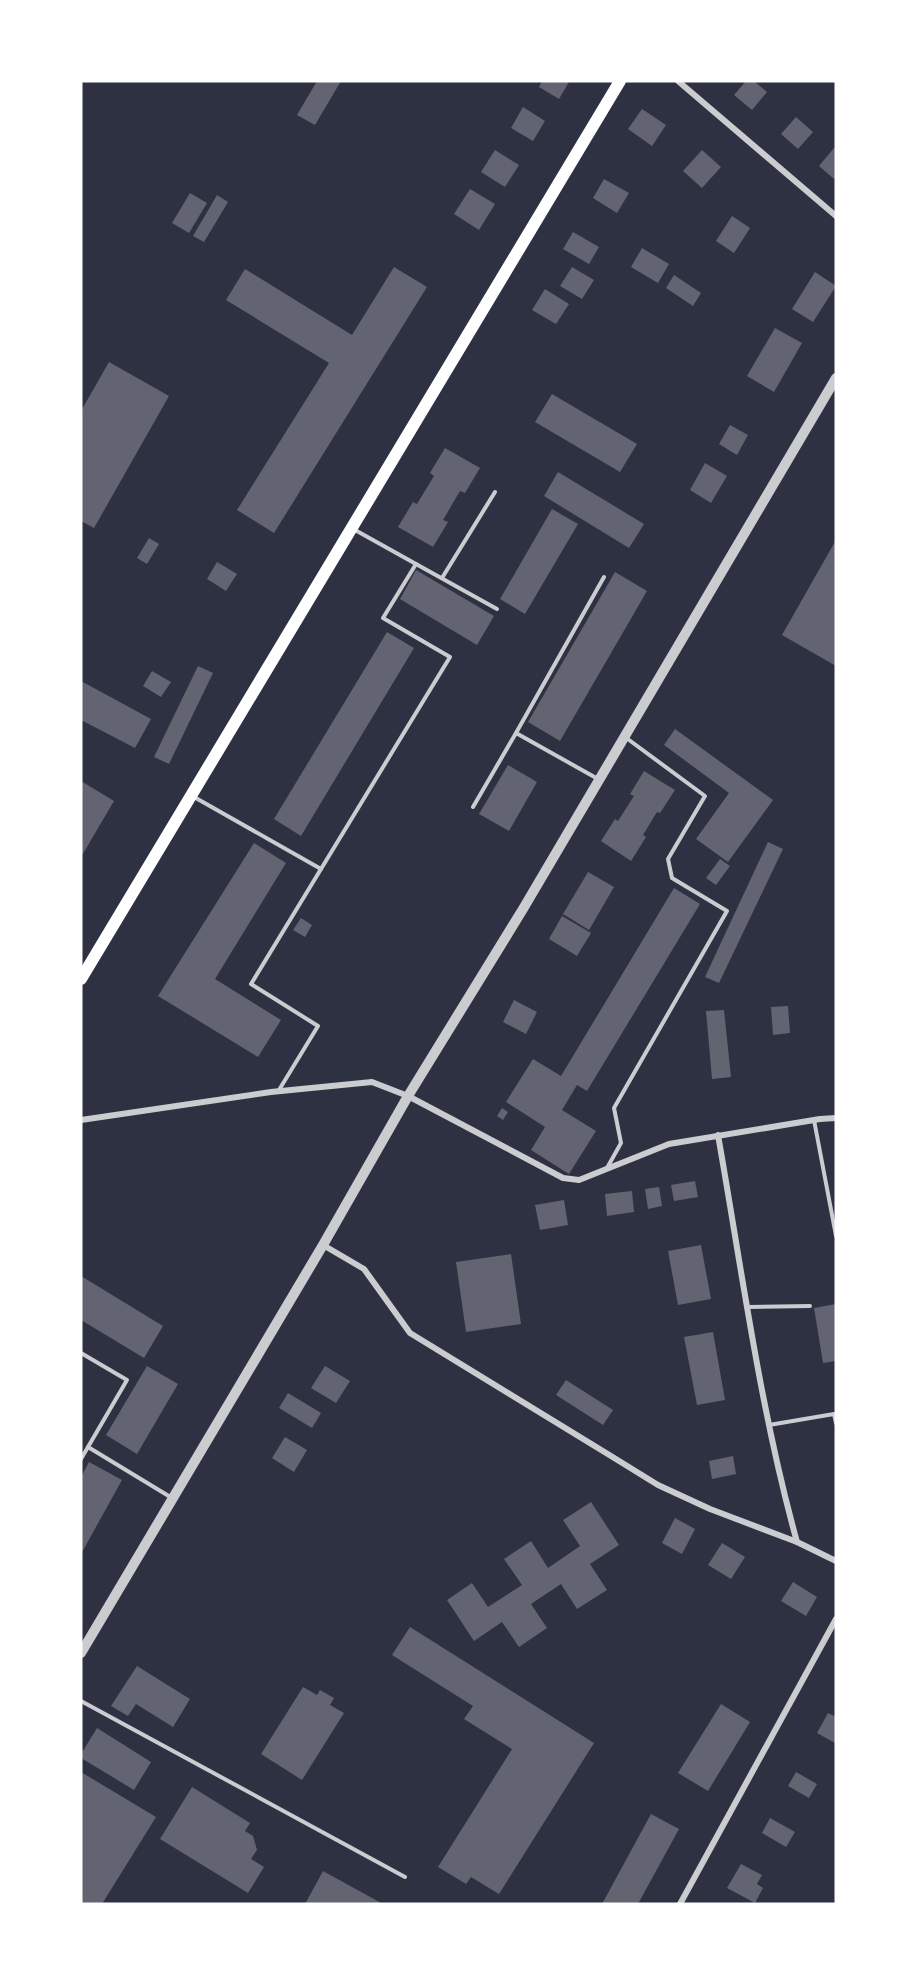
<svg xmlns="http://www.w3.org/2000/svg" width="917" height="1985" font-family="'Noto Sans',sans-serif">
	<rect width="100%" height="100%" fill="#2d3142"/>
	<g fill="#626471">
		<polygon points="317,81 341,81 315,125 297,115"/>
		<polygon points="542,81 567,81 569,82 559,99 539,87"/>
		<polygon points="746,81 754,81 767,92 752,110 734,95"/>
		<polygon points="523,107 545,121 533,141 511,128"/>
		<polygon points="642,109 666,125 652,146 628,129"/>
		<polygon points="796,117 813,132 798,149 781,134"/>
		<polygon points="834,148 836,149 836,176 834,179 819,166"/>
		<polygon points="495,150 519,165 505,187 481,172"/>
		<polygon points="702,150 721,167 702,188 683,171"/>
		<polygon points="604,179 629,193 617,213 593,198"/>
		<polygon points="470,189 495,204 479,230 454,214"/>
		<polygon points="190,193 207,203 189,233 172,223"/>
		<polygon points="217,195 228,202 204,242 193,236"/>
		<polygon points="732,216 750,228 734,253 716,241"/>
		<polygon points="573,232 599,247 589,264 563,249"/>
		<polygon points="642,248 669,264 658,283 631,267"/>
		<polygon points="394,267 427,287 274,533 237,510 329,363 226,300 245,269 352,335"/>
		<polygon points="572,267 594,280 582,299 560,286"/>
		<polygon points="815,272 836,286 813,322 792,309"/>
		<polygon points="674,275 701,293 693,306 666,288"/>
		<polygon points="545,289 569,304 556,324 532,310"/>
		<polygon points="775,328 802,343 774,392 747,376"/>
		<polygon points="109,362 169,396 94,528 81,521 81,411"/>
		<polygon points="552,394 637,444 620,472 535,422"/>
		<polygon points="730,425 748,435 737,455 719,444"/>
		<polygon points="445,448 480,468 465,493 460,491 443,520 448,522 433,547 398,527 413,502 417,504 434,476 430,473"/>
		<polygon points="705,463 727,476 711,503 690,490"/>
		<polygon points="558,472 644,524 629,548 544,496"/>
		<polygon points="552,509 578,524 525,614 500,599"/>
		<polygon points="149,538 159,544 147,564 137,558"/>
		<polygon points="836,540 836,666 782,635"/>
		<polygon points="217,562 237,574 226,591 207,579"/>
		<polygon points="416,570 494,616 477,645 400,599"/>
		<polygon points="615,572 647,591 560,741 528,722"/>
		<polygon points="387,632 414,648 301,836 274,819"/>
		<polygon points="198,666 213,673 169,764 154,757"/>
		<polygon points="152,671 171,682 161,697 143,686"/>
		<polygon points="81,681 151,719 135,748 81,720"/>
		<polygon points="675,729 773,800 728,862 696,839 729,793 664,745"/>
		<polygon points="508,765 537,782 509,831 479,814"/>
		<polygon points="644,771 675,790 660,813 657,812 643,835 646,837 631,861 601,841 615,819 618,821 634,796 630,794"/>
		<polygon points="81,781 114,801 81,857"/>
		<polygon points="768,842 783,849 719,983 705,977"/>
		<polygon points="254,843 286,863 215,979 281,1020 258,1057 158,996"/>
		<polygon points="720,859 730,866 716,885 706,878"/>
		<polygon points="588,872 614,887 589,930 563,914"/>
		<polygon points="674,888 700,904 587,1091 577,1085 562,1110 596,1131 569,1174 531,1150 545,1127 506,1102 533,1059 561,1076"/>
		<polygon points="562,916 591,933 577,956 549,939"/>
		<polygon points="301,918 312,925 305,937 293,930"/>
		<polygon points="514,1000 537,1012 526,1034 503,1022"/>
		<polygon points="788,1006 790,1033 773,1035 771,1007"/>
		<polygon points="724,1010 731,1077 712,1079 706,1011"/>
		<polygon points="502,1108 508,1112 503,1120 497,1116"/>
		<polygon points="695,1181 698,1197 674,1201 671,1185"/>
		<polygon points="659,1187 662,1206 648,1209 645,1189"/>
		<polygon points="632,1191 634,1212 607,1216 605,1194"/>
		<polygon points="564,1200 568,1225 540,1230 535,1205"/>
		<polygon points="701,1245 711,1299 678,1305 668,1251"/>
		<polygon points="511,1254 521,1324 466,1332 456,1262"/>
		<polygon points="81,1276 163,1326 144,1358 81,1320"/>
		<polygon points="836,1304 836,1361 823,1363 814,1308"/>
		<polygon points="713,1332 725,1400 697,1405 684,1337"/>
		<polygon points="147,1366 178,1384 137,1454 106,1435"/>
		<polygon points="325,1366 350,1381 336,1403 311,1388"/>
		<polygon points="566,1380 613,1410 603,1425 556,1395"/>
		<polygon points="288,1393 321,1413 312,1428 279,1408"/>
		<polygon points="285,1437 307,1450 294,1472 272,1458"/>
		<polygon points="733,1456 736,1474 712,1479 709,1461"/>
		<polygon points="89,1462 122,1480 81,1554 81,1477"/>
		<polygon points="591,1502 619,1545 590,1564 607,1590 577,1609 561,1584 531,1604 547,1628 519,1647 502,1622 474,1641 447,1600 472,1583 488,1607 522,1585 504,1559 531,1541 548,1568 580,1546 563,1520"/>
		<polygon points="675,1518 695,1529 682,1554 662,1543"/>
		<polygon points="722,1543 745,1557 731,1579 708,1565"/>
		<polygon points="793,1582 817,1597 806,1616 781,1601"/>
		<polygon points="410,1627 594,1743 499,1894 471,1877 466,1884 438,1867 512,1749 464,1719 473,1706 392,1655"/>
		<polygon points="137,1666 190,1699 173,1727 136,1704 128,1716 111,1706"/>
		<polygon points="303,1687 317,1695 320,1690 334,1698 330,1705 344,1713 302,1780 261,1754"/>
		<polygon points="721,1704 750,1722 708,1791 678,1773"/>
		<polygon points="828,1713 836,1717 835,1743 817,1733"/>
		<polygon points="97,1728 151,1762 134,1790 81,1758 81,1754"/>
		<polygon points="81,1772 156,1817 102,1904 81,1904"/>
		<polygon points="796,1772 817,1784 809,1798 788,1786"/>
		<polygon points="192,1787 250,1823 245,1831 253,1836 257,1850 251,1859 264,1867 248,1893 160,1839"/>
		<polygon points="651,1814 679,1829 638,1904 602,1904"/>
		<polygon points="770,1818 795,1832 786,1847 762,1833"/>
		<polygon points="741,1864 762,1875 757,1884 763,1888 755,1903 727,1888"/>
		<polygon points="323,1871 383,1904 305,1904"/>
	</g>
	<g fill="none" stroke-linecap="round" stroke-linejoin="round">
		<g stroke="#caccd0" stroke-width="4">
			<polyline points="416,564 497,609"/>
			<polyline points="442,578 495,492"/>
			<polyline points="598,779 516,733 604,577"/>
			<polyline points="194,797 321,869 251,984 318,1026 279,1090"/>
			<polyline points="473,807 516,733"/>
			<polyline points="321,869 450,657 383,618 416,564 355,530"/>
			<polyline points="814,1120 836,1236"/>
			<polyline points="607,1168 621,1143 614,1108 727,911 672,878 668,859 705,796 625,737"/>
			<polyline points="748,1307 810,1306"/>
			<polyline points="81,1353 127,1380 88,1447 172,1498"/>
			<polyline points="769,1425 834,1414 836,1423"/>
			<polyline points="81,1459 88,1447"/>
			<polyline points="81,1701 405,1877"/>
		</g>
		<g stroke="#caccd0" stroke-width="6">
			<polyline points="678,81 836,216"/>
			<polyline points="81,1120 271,1092 372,1082 408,1096 563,1178 579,1180 669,1144 820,1119 836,1118"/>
			<path d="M718,1135C742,1271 760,1409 797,1542"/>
			<polyline points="323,1245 364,1269 410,1333 611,1456 658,1485 710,1509 797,1542 836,1561"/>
			<polyline points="680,1904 836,1619"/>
		</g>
		<polyline stroke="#caccd0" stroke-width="10" points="81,1653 323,1245 408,1096 523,909 836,378"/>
		<polyline stroke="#fff" stroke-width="12" points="81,979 620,81"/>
	</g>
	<rect width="917" height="1985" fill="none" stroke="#ffffff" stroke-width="165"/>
</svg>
